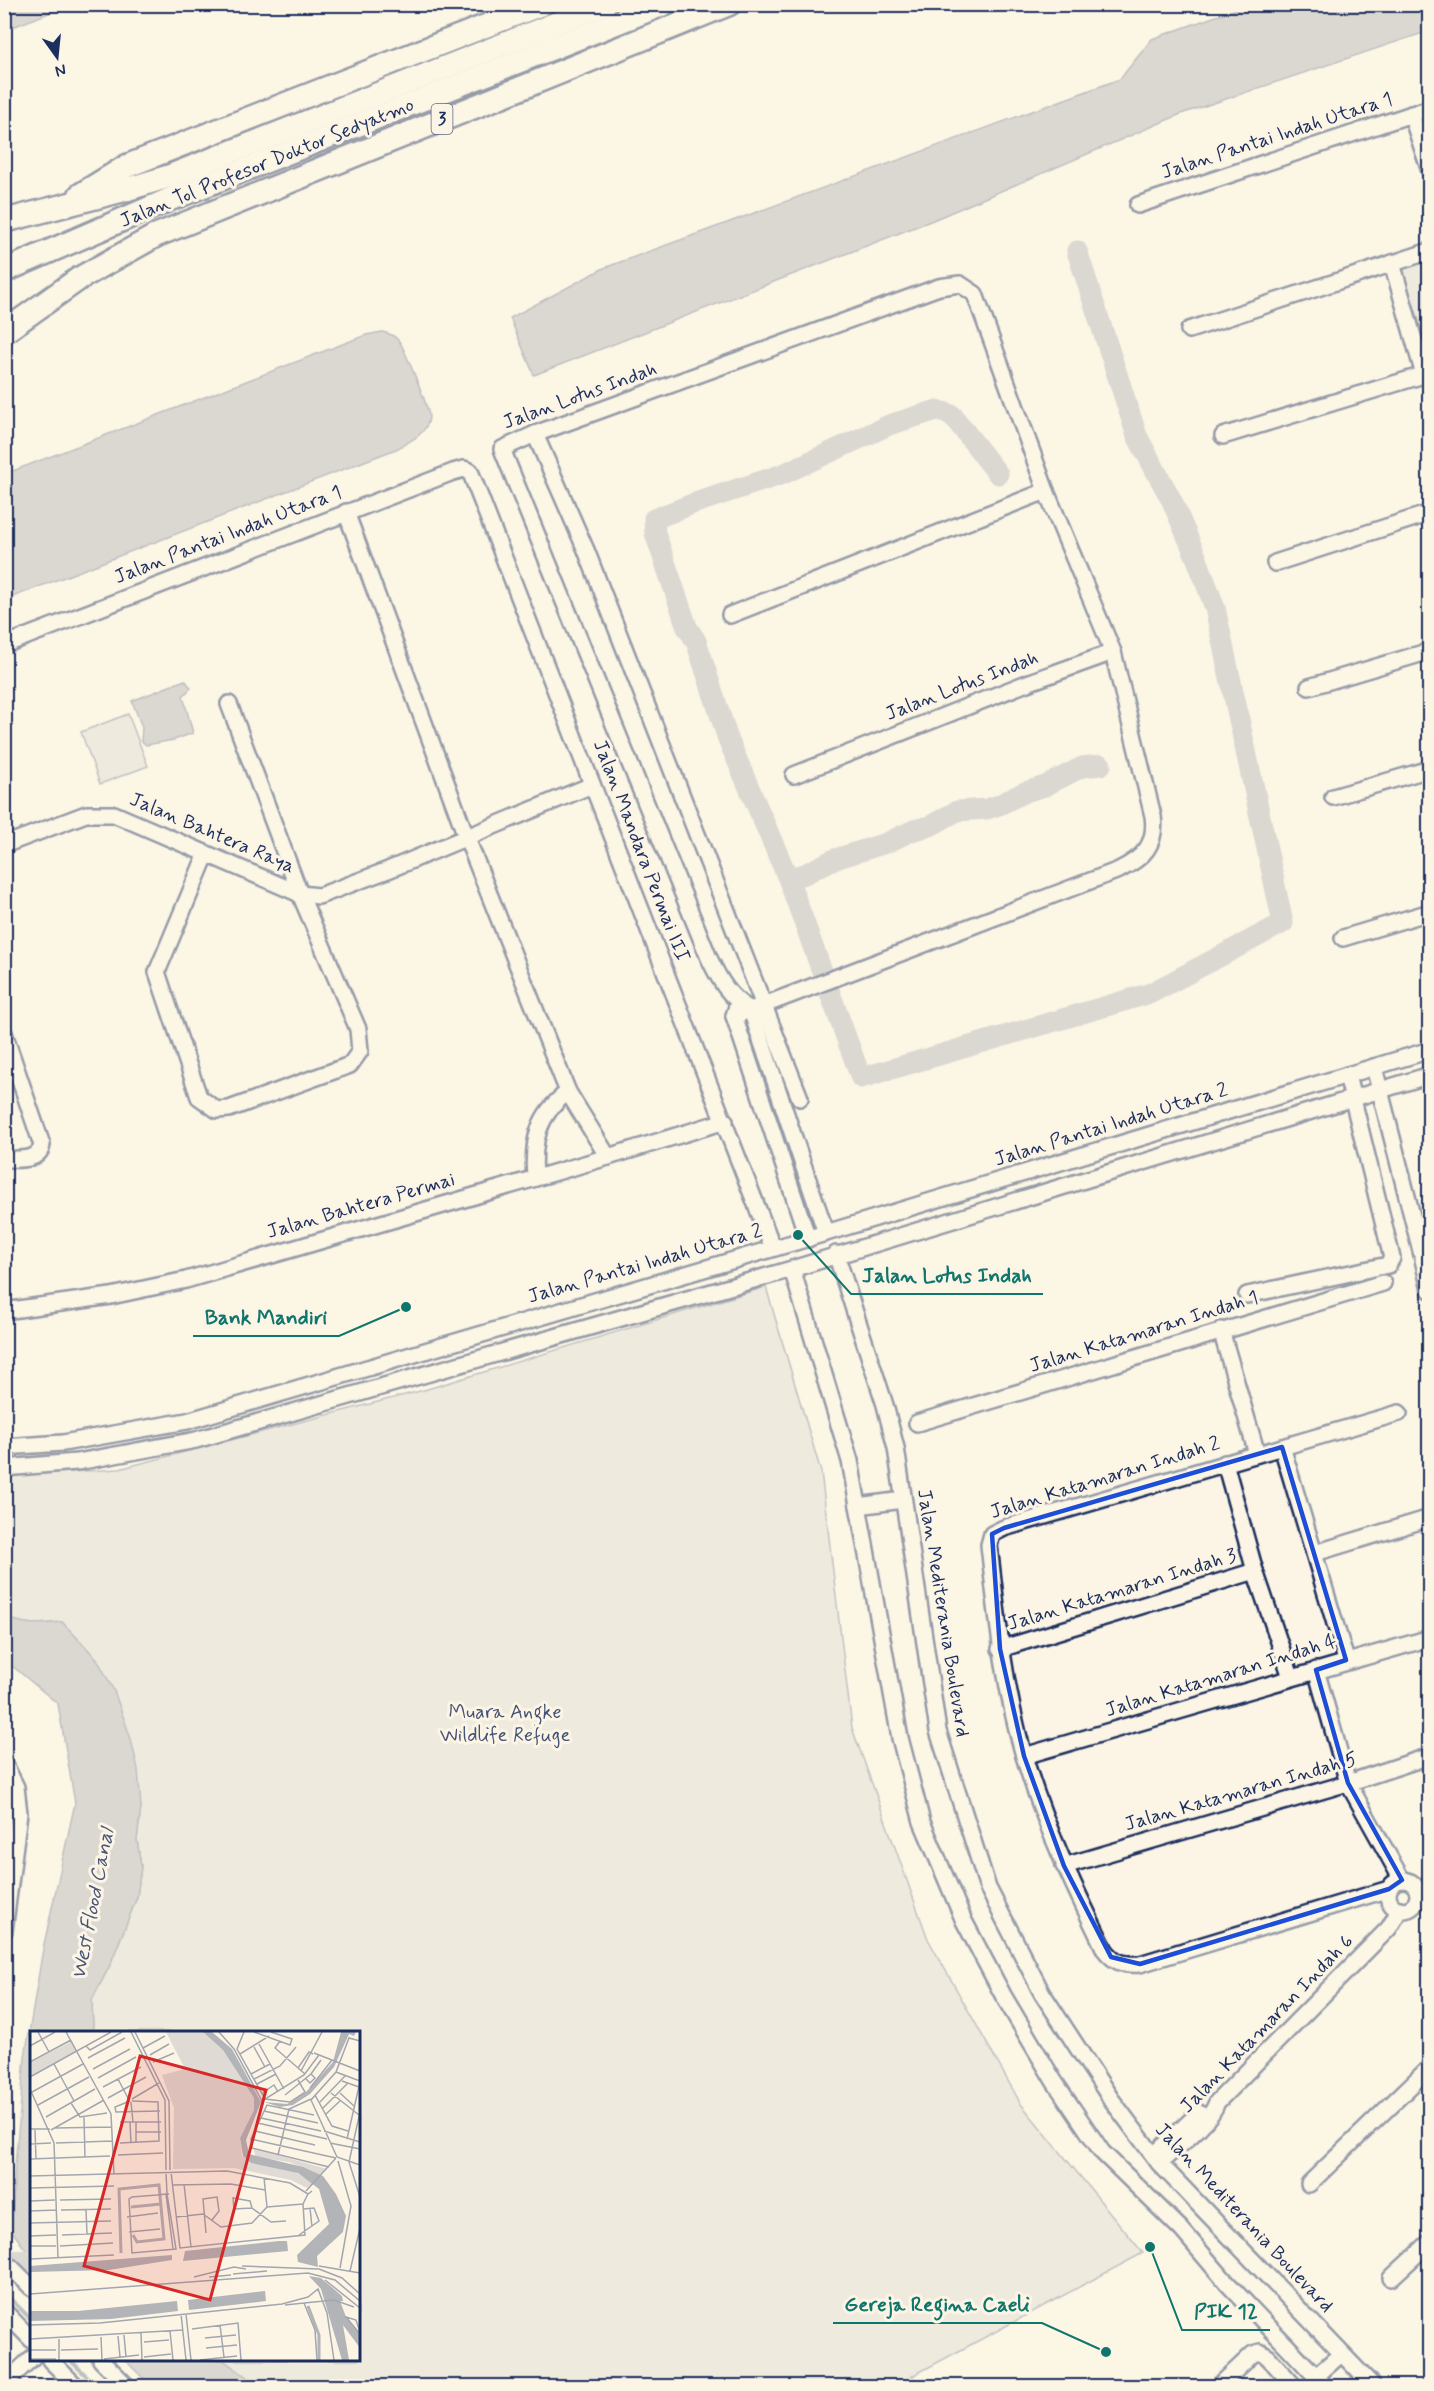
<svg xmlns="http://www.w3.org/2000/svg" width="1434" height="2391" font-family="Mynerve,sans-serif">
	<rect width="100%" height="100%" fill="#fcf5e5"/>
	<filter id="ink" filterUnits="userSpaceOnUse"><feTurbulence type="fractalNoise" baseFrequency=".0167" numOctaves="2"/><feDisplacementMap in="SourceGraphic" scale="12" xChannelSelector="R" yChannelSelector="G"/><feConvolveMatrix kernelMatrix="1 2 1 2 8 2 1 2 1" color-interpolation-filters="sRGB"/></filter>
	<g filter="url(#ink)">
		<g fill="#dfdbd4" stroke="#7d8599" stroke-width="1.5">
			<polygon points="1429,253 1429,352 1400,262"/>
			<polygon points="128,714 148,766 100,784 81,732"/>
			<path d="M766,1287L821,1472L852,1728L928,1939L1021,2104L1143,2253L912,2376L921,2386H259L223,2360H358V2032H93L92,2000L110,1965L137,1897L141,1866L137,1840L141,1807L97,1659L62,1622C43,1624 21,1627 5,1615V1476L119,1469L424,1390Z"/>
		</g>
		<g fill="#b2b4b8" stroke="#767f94" stroke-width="1.5">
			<polygon points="5,4 69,4 70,5 5,30"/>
			<polygon points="1247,5 1429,5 1429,31 1181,114 933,220 534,375 510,318 604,268 1120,79 1152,39"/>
			<path d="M382,332C391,334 396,336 401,344C406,354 430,409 429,418C427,434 409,442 396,449L5,600V474L366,335Z"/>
			<polygon points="185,680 191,688 183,696 193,733 174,740 146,745 141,741 142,727 132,701"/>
			<path d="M5,1615C21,1627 43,1624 62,1622L97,1659L114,1691L130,1736L138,1769L141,1807L137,1840L141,1866L137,1897L110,1965L92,2000L93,2032H32L31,2257L12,2231L15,2166L25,2057L43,1949L75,1803L58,1704L5,1660Z"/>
			<polygon points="125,2360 223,2360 259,2386 151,2386"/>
		</g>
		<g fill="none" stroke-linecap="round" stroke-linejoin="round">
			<g stroke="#767f94" stroke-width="4">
				<polyline points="4,2293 32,2320"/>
				<polyline points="70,2360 97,2386"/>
			</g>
			<g stroke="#b2b4b8" stroke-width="21">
				<polyline points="998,474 952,415 937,410 889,425 783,474 695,503 654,519 655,533 687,627 696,641 728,739 788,878 861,1078 1151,993 1283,923 1215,608 1197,559 1172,501 1137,436 1077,251"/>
				<polyline points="788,878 805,874 832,860 886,843 914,830 930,826 957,811 987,809 999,805 1025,792 1045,786 1082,767 1101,765"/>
				<polyline points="4,2261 32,2260"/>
			</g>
			<g stroke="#1b2f5e" stroke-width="20">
				<g id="minor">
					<polyline points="1411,114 1430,171"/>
					<polyline points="1138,205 1430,108"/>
					<polyline points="1392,263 1424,375"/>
					<polyline points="1189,330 1430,251"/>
					<polyline points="535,434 586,550 800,1098"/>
					<polyline points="1223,436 1430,373"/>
					<polyline points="346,512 466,836 568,1092 608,1157"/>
					<polyline points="1275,563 1430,513"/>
					<polyline points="730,615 1046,491"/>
					<polyline points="4,645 453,472 464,469 470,471 773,1248"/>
					<polyline points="1309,687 1430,651"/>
					<polyline points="794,775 1027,683 1113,652"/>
					<polyline points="1333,797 1430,769"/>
					<polyline points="4,845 86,814 114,814 300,894 319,896 388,870 592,785"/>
					<polyline points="206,855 157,972 199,1097 217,1110 229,1109 350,1065 360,1051 358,1029 300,894 229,704"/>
					<polyline points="1343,938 1430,912"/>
					<polyline points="737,1006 734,1016 808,1239"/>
					<path d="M734,1016L764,1005L1119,870C1143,858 1157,845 1153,816L1113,652L1046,491L975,294L960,284L939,287L535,434L502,449L709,958C719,979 729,998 751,1010L826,1233"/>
					<path d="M4,1033L42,1145C39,1162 18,1159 4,1159"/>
					<polyline points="1374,1067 1422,1255 1430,1290"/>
					<path d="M535,1178C532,1142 537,1115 568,1092"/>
					<polyline points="836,1254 885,1405 896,1448 938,1731 988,1888 1042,1993 1111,2099 1159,2163 1373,2386"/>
					<polyline points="792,1269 850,1461 900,1738 922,1822 964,1921 1003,1995 1054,2081 1102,2152 1182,2230 1227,2283 1325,2386"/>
					<polyline points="1247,1295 1388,1265 1392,1258 1347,1075"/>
					<polyline points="4,1311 111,1296 186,1280 608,1157 725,1121"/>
					<polyline points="1221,1330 1257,1454"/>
					<polyline points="917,1423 1383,1283"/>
					<polyline points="4,1447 63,1443 187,1421 826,1233 1430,1050"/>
					<polyline points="1282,1447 1346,1660"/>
					<polyline points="1225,1463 1255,1571 1291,1677"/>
					<polyline points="4,1468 77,1462 196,1440 792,1269 1430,1075"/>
					<polyline points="858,1506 903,1500"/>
					<polyline points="1315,1553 1430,1518"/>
					<polyline points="1000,1649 1255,1571"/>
					<polyline points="1316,1670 1348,1783 1402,1880"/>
					<polyline points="1024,1756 1430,1638"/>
					<polyline points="4,1763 16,1787 19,1813 4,1931"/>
					<polyline points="1064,1866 1348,1783 1430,1756"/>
					<circle cx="1403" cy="1895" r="15"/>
					<path d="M1389,1889L1140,1964C1124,1965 1115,1963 1105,1950C1074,1887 1044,1824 1024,1756C1004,1687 997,1616 989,1545L992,1534L1004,1528L1399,1413"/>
					<polyline points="1155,2154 1199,2113"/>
					<path d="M1159,2163C1176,2148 1211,2122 1217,2102L1389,1928L1400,1909"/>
					<polyline points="1309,2184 1430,2067"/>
					<polyline points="4,2268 7,2266 11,2267 32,2288"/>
					<polyline points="1391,2278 1430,2242"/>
					<polyline points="4,2311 32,2340"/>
					<polyline points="50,2360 76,2386"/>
					<polyline points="101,2360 127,2386"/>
					<polyline points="1315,2377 1341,2354"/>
					<polyline points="4,2384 32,2358"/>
					<polyline points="1219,2386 1253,2354 1260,2352 1268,2357 1294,2386"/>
				</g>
			</g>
			<g stroke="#1b2f5e" stroke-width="27">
				<g id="highway">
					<polyline points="80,195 127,166 542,4"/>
					<polyline points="4,221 128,189 170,176 605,4"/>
					<polyline points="4,271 168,200 664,4"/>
					<polyline points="4,332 80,278 157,235 729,4"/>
				</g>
			</g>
			<use href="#minor" stroke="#fcf5e5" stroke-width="15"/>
			<use href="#highway" stroke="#fcf5e5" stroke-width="22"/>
		</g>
	</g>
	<path d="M0 0H1434V2391H0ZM1282,1447L1346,1660L1316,1670L1348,1783L1402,1880L1389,1889L1140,1964L1111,1957L1064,1866L1024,1756L1000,1649L992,1534L1004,1528Z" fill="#fcf5e5" fill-opacity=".55" fill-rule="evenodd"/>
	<path fill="none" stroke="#1d4ed8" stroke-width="4.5" stroke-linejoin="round" d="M1282,1447L1346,1660L1316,1670L1348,1783L1402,1880L1389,1889L1140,1964L1111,1957L1064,1866L1024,1756L1000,1649L992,1534L1004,1528Z"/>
	<g text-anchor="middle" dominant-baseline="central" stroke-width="6" stroke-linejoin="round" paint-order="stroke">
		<rect fill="#fcf5e5" stroke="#5e6a86" stroke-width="1.5" x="431.5" y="104" width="21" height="30" rx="4.5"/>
		<g font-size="18" font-weight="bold" fill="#1b2f5e">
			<text x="442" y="119">3</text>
		</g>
		<g font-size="20" fill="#1b2f5e" stroke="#fcf5e5">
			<text transform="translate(1277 136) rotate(-18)">Jalan Pantai Indah Utara 1</text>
			<text transform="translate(267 163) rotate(-22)">Jalan Tol Profesor Doktor Sedyatmo</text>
			<text transform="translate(580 396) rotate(-20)">Jalan Lotus Indah</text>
			<text transform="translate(228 535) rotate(-21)">Jalan Pantai Indah Utara 1</text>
			<text transform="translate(962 686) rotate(-21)">Jalan Lotus Indah</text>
			<text transform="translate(212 833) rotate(23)">Jalan Bahtera Raya</text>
			<text transform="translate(641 851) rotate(69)">Jalan Mandara Permai III</text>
			<text transform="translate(1111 1125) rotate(-17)">Jalan Pantai Indah Utara 2</text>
			<text transform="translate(361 1206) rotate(-16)">Jalan Bahtera Permai</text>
			<text transform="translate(645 1264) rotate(-16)">Jalan Pantai Indah Utara 2</text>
			<text transform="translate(1144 1332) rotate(-17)">Jalan Katamaran Indah 1</text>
			<text transform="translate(1105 1478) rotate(-17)">Jalan Katamaran Indah 2</text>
			<text transform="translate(1122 1590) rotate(-17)">Jalan Katamaran Indah 3</text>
			<text transform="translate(943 1613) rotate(81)">Jalan Mediterania Boulevard</text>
			<text transform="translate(1221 1676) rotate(-17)">Jalan Katamaran Indah 4</text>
			<text transform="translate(1241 1792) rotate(-16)">Jalan Katamaran Indah 5</text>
			<text transform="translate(1267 2024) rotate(-46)">Jalan Katamaran Indah 6</text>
			<text transform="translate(1244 2218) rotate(47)">Jalan Mediterania Boulevard</text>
		</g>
		<g font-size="20" fill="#425176" stroke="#fcf5e5">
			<text x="505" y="1712">Muara Angke<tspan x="505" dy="23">Wildlife Refuge</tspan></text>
		</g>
		<g font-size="21" font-style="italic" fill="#485779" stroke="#fcf5e5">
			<text transform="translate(93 1904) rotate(-79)">West Flood Canal</text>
		</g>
	</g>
	<g transform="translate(30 2031)">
		<rect width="330" height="330" fill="#fcf5e5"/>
		<path d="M136,1H173L193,19L224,67V79L210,107L212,125L221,132L262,139L284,152L277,157L261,149L204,137L143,138L144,77L132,44L155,38ZM42,10L47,20L0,46V32ZM223,117L297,138L290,144L259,131L226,126Z" fill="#dfdbd4"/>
		<path d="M173,1H182L202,18L231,71L216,109L219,123L273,136L293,145L306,163L316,185L313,201L287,225L288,236L268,231L267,224L299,193L289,158L268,142L221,132L213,125L210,107L224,79V67L193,19ZM311,1H326L324,5L319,3L304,36L280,63L263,74L250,76L234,71L257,73L276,61L303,31ZM249,210H257L258,220L153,230L155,220ZM142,224V229L79,239L0,241V235ZM279,245L291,247L312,265L313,270H310L316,286L330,303V317L313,294L319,329H312L291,258ZM235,260L236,270L159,279L158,269ZM147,270L148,280L81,288L0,290V280H48Z" fill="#b2b4b8"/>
		<path fill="none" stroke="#b2b4b8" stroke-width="3" d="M101,176L131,173M91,222L89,158L129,154L134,208L107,211L103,204M278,275L289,304V329"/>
		<path fill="none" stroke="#a2a6af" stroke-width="1.5" d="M8,1L19,21M36,1L81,83L84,143M101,1L135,69L136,139M105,1L139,70L140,139M189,1L204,18L232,70L274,44L289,24M214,1L207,18L235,68M224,1L260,14L262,8L241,1M250,10L245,17L275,43M330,10L319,7L306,41L281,69L307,126L330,134M229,13L254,58M0,15L25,1M56,15L60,19L92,1M224,16L235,36M113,17L135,5M284,22L330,40M210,23L239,5M120,24L139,13M58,27L95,7M0,31L41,9M123,31L144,22M24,33L44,70M268,37L279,21L283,23M63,38L100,18M271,40L292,1M306,41L330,50M221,43L240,33M0,46L81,1M68,47L106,26M88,48L99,69M224,48L250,35L266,16M276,48L280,52L285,47L281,43L291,29M312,50L329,56M227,53L246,43M73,56L111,36M280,57L302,29M0,58L24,112L28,227M2,61L53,33M232,62L244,54L248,61M301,62L329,84M310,62L324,75M255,64L281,43M285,64L302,95L318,100M78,67L116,46M102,68L129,52M235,68L260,71L275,61L268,49M100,70L85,76L86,81L130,80M101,71L103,91M290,71L315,45M41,72L50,86L77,82M8,74L59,46M293,77L318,52M234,80L288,92M330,81L319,131L330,166M296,83L310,70M16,86L65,58M54,86L55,127M231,87L291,100M90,91H131M100,91L101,112M106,91V111M228,92L297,108M25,97L82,96M0,98H20M5,99L6,128M21,99L74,69M225,100L285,114M294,100L330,111M106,101H131M221,108L306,127M317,108L330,51M26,112L82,110M90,112L129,110L128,71L102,70M300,112L330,118M0,113L21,112M222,117L221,108L237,74L284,84M222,117L299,136M88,124L133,122M248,124L259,78L281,68M0,128L80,125M308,130L321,175L310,237M136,141L137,163L146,218L102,222L99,168L102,166L127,164L136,163H139M141,141L150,217L275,204L273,173L278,163M0,145L197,140L260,152L278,163L282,160M234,147L237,176M154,153L161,216M142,154L201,153L235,159M0,157L84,155M276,160L306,127M136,163L143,218M30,169L81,168M0,170L25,169M222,177L204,178L203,167L220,170L222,177L241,191L256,190M280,177L282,196M31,179L81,178M56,179L57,203M0,180L26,179M97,186L128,182M146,186L173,183L191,196L222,192L237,176L273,173M0,192L81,190M99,201L130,198M176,202L173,168L187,166L189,180L182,189M32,204L82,202M269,204L289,190L284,177L273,178M0,205L26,204M0,215H26M30,215L83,212M0,228L84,224M212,235L289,238L312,247L330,263M289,235L330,242M320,240L330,197M203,243L237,240M164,246L204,236L216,238M179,246L201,244M295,249L330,277M0,263L278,242L305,249L330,270M274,272L304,269L324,276M255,274L274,272L285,299L287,329M151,283L156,329M156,283L161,329M0,294L70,292L252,273L278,266L288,258L297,282L304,329M190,294L194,326M162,298L208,292L211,329M140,300L143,329M330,301L326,289L316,286L330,303M111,302L112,329M94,304L96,326M88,305L90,326M71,306L72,329M175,307L206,304M0,308L153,299M114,311L139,309M176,317L207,314M0,319H26M31,319L68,318M114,326L141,323M0,328H26M74,328L109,324M29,329V308M170,329L207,325"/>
		<path fill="#d62828" fill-opacity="0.15" stroke="#d62828" stroke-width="3" d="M110,25L236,59L180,269L54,235Z"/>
		<rect width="330" height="330" fill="none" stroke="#1b2f5e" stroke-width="3"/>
	</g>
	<path fill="none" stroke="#0f766e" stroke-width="2" d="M798 1235L851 1294H1043M406 1307L339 1336H193M1106 2352L1042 2323H833M1150 2247L1182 2330H1270"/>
	<g fill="#0f766e" stroke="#fcf5e5" stroke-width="2">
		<circle cx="798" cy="1235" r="6"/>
		<circle cx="406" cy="1307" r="6"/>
		<circle cx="1106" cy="2352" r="6"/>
		<circle cx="1150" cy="2247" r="6"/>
	</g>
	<g font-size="21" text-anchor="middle" font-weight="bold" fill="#0f766e" stroke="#fcf5e5" stroke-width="6" stroke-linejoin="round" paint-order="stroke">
		<text x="947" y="1282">Jalan Lotus Indah</text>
		<text x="266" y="1324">Bank Mandiri</text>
		<text x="937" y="2311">Gereja Regina Caeli</text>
		<text x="1226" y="2318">PIK 12</text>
	</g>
	<rect width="1434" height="2391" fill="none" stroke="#fcf5e5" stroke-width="24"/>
	<rect x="12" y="12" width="1410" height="2367" fill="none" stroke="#1b2f5e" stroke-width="2" filter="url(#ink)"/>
	<g transform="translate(57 57) rotate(165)" stroke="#fcf5e5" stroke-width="4.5" paint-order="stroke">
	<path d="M0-4.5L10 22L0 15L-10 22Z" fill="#1b2f5e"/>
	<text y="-9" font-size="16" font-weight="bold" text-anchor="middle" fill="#1b2f5e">N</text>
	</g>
</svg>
